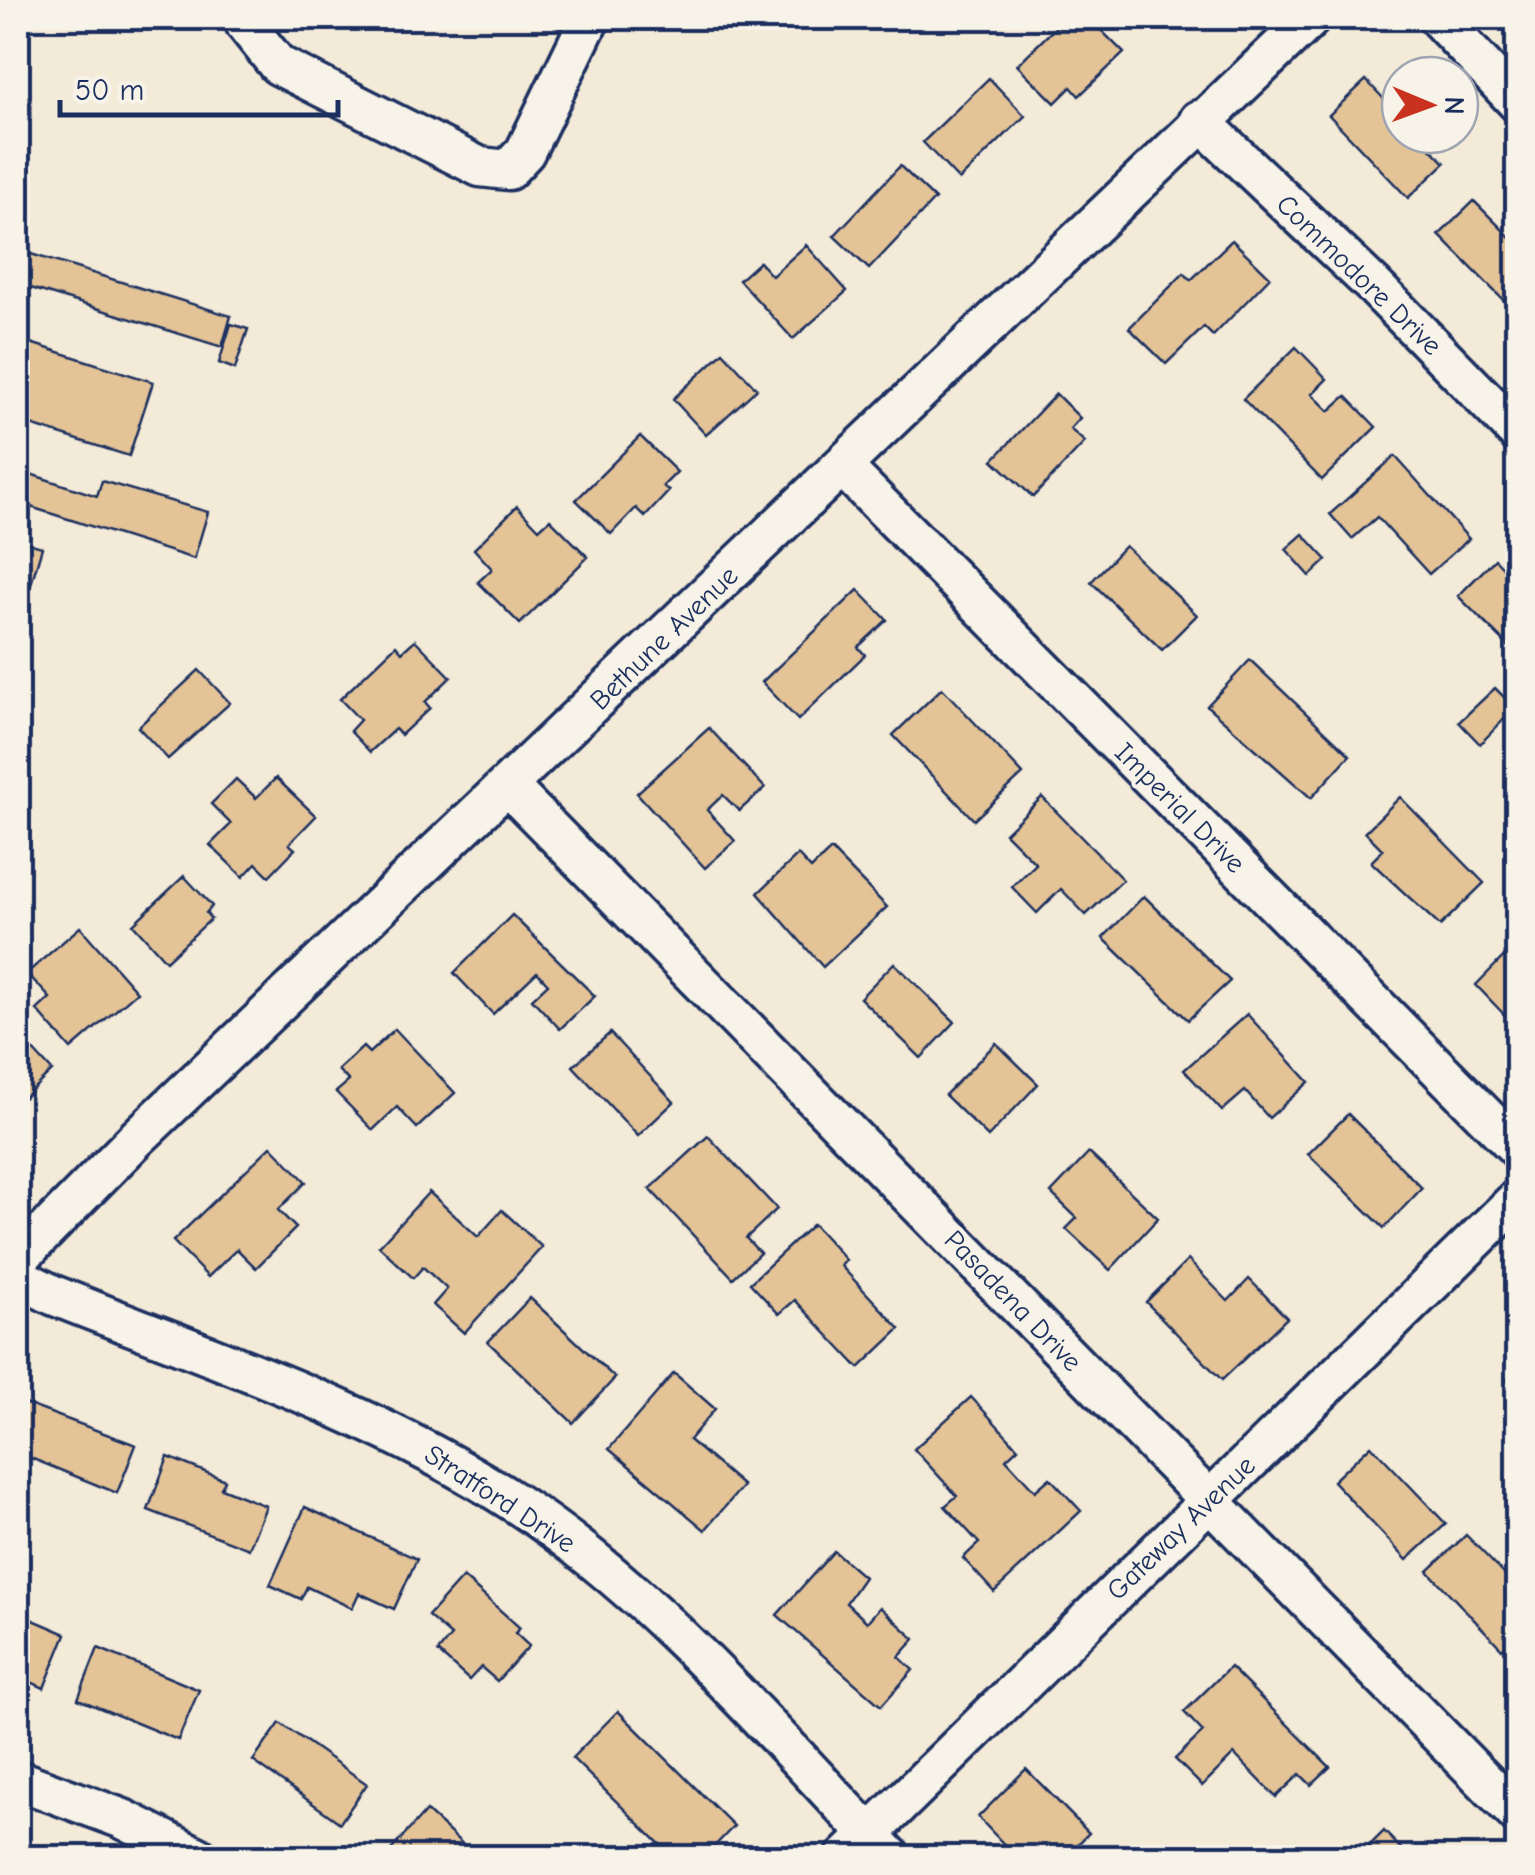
<svg xmlns="http://www.w3.org/2000/svg" width="1535" height="1875" font-family="'Comic Neue',sans-serif">
	<rect width="100%" height="100%" fill="#f3ead8"/>
	<filter id="ink" filterUnits="userSpaceOnUse"><feTurbulence type="fractalNoise" baseFrequency=".01" numOctaves="2"/><feDisplacementMap in="SourceGraphic" scale="20" xChannelSelector="R" yChannelSelector="G"/><feConvolveMatrix kernelMatrix="1 2 1 2 8 2 1 2 1" color-interpolation-filters="sRGB"/></filter>
	<g filter="url(#ink)">
		<g fill="#e4c496" stroke="#1b2f5e" stroke-width="2.5">
			<polygon points="1065,18 1089,18 1124,53 1079,96 1071,87 1055,103 1017,65"/>
			<polygon points="989,78 1025,116 959,180 923,142"/>
			<polygon points="1366,80 1400,116 1400,135 1418,135 1445,163 1408,198 1329,115"/>
			<polygon points="900,166 935,199 869,269 834,236"/>
			<polygon points="1474,201 1518,245 1518,303 1512,309 1439,235"/>
			<polygon points="1232,240 1270,277 1213,336 1204,327 1166,364 1129,328 1184,273 1191,280"/>
			<polygon points="806,245 847,291 793,339 739,280 759,262 772,276"/>
			<polygon points="18,250 231,316 222,347 18,284"/>
			<polygon points="231,324 248,329 235,369 219,363"/>
			<polygon points="18,339 153,382 129,456 18,421"/>
			<polygon points="1296,347 1327,379 1312,394 1329,411 1346,396 1376,427 1322,480 1243,399"/>
			<polygon points="723,352 757,389 706,435 673,399"/>
			<polygon points="1056,394 1080,418 1070,429 1085,442 1033,497 993,460"/>
			<polygon points="640,436 677,472 663,486 669,491 645,517 636,508 611,534 576,500"/>
			<polygon points="1395,456 1469,539 1429,574 1377,517 1352,539 1330,514"/>
			<polygon points="18,470 97,496 102,481 208,512 194,559 18,503"/>
			<polygon points="517,506 539,529 550,519 588,557 520,624 478,582 492,569 474,549"/>
			<polygon points="1303,534 1327,560 1310,576 1286,549"/>
			<polygon points="18,540 42,547 24,608 18,606"/>
			<polygon points="1125,546 1197,615 1162,650 1091,582"/>
			<polygon points="1495,559 1518,583 1518,656 1458,596"/>
			<polygon points="858,590 887,620 858,647 865,655 798,720 762,682"/>
			<polygon points="415,640 451,677 425,702 430,708 401,735 395,729 370,752 350,731 360,720 340,699 396,645 402,652"/>
			<polygon points="1250,660 1350,755 1311,798 1207,706"/>
			<polygon points="199,670 230,703 168,759 138,727"/>
			<polygon points="942,688 1023,774 974,820 893,735"/>
			<polygon points="1495,688 1515,708 1480,744 1459,722"/>
			<polygon points="709,728 765,788 739,811 723,795 707,810 735,841 705,868 637,793"/>
			<polygon points="276,778 316,816 289,844 295,849 269,876 256,863 243,877 210,845 231,824 211,804 236,779 256,798"/>
			<polygon points="1042,797 1123,880 1086,915 1061,889 1037,913 1012,887 1036,864 1005,833"/>
			<polygon points="1400,797 1484,883 1440,926 1371,862 1383,850 1365,832"/>
			<polygon points="831,850 887,907 823,967 758,893 798,855 811,869"/>
			<polygon points="184,876 212,906 206,913 211,919 166,961 133,924"/>
			<polygon points="1144,896 1230,981 1188,1020 1103,938"/>
			<polygon points="512,915 595,996 560,1029 532,999 548,984 537,972 493,1014 454,973"/>
			<polygon points="80,927 137,992 71,1049 37,1010 50,998 27,973"/>
			<polygon points="1518,942 1518,1029 1476,985"/>
			<polygon points="894,963 955,1022 921,1058 860,998"/>
			<polygon points="1247,1014 1309,1082 1269,1118 1245,1091 1222,1111 1184,1070"/>
			<polygon points="395,1029 455,1093 417,1128 397,1107 373,1130 336,1092 349,1081 338,1070 363,1047 369,1053"/>
			<polygon points="610,1033 674,1102 638,1136 573,1066"/>
			<polygon points="18,1034 52,1071 18,1103"/>
			<polygon points="996,1043 1038,1084 988,1137 945,1095"/>
			<polygon points="1348,1114 1422,1188 1384,1228 1308,1154"/>
			<polygon points="708,1136 777,1209 746,1238 760,1253 733,1278 650,1189"/>
			<polygon points="271,1146 306,1182 278,1210 296,1228 256,1268 237,1249 208,1277 173,1241"/>
			<polygon points="1089,1153 1158,1218 1110,1270 1066,1229 1077,1218 1051,1193"/>
			<polygon points="429,1192 478,1237 502,1210 542,1247 464,1333 433,1305 447,1289 423,1267 413,1278 379,1246"/>
			<polygon points="813,1224 846,1260 841,1266 900,1329 859,1368 795,1300 779,1314 750,1283"/>
			<polygon points="1188,1260 1228,1301 1249,1279 1287,1318 1222,1380 1146,1302"/>
			<polygon points="530,1298 615,1378 573,1423 488,1342"/>
			<polygon points="1518,1368 1518,1391 1506,1380"/>
			<polygon points="674,1373 715,1409 689,1440 743,1486 705,1530 609,1449"/>
			<polygon points="971,1397 1018,1448 1006,1459 1035,1491 1050,1478 1081,1511 994,1592 963,1558 979,1543 945,1506 957,1496 914,1449"/>
			<polygon points="18,1401 136,1445 117,1493 18,1453"/>
			<polygon points="1371,1445 1446,1524 1407,1560 1333,1481"/>
			<polygon points="168,1457 225,1480 221,1488 266,1506 249,1549 148,1510"/>
			<polygon points="305,1507 417,1559 394,1609 359,1593 352,1608 307,1587 301,1599 270,1585"/>
			<polygon points="1466,1535 1505,1575 1518,1567 1518,1634 1502,1649 1428,1571"/>
			<polygon points="834,1551 864,1577 846,1603 867,1622 880,1607 915,1639 899,1657 913,1670 881,1706 777,1615"/>
			<polygon points="463,1577 520,1628 515,1633 529,1646 497,1681 481,1667 469,1680 438,1652 451,1636 428,1616"/>
			<polygon points="18,1596 29,1601 24,1616 66,1634 44,1688 18,1676"/>
			<polygon points="98,1648 199,1690 178,1740 78,1699"/>
			<polygon points="1230,1667 1330,1767 1311,1785 1300,1774 1276,1797 1234,1754 1202,1786 1175,1759 1203,1732 1184,1712"/>
			<polygon points="618,1711 734,1826 703,1858 674,1858 572,1758"/>
			<polygon points="280,1723 367,1784 340,1823 253,1761"/>
			<polygon points="1026,1769 1089,1833 1074,1848 1083,1858 1017,1858 978,1817"/>
			<polygon points="426,1811 478,1858 384,1858"/>
			<polygon points="1384,1831 1410,1858 1357,1858"/>
		</g>
		<g fill="none" stroke-linecap="round" stroke-linejoin="round">
			<g stroke="#1b2f5e" stroke-width="45">
				<g id="minor">
					<polyline points="250,18 246,25 278,65 480,167 508,170 525,152 590,18"/>
					<polyline points="1438,18 1518,103"/>
					<polyline points="1199,120 1373,285 1518,433"/>
					<polyline points="843,467 1518,1149"/>
					<polyline points="508,786 1518,1815"/>
					<polyline points="18,1259 137,1138 1311,18"/>
					<path d="M18,1277L53,1295C211,1358 374,1411 517,1504C657,1595 775,1737 892,1858"/>
					<polyline points="18,1780 123,1819 200,1858"/>
					<polyline points="845,1858 1518,1198"/>
				</g>
			</g>
			<use href="#minor" stroke="#f7f3e8" stroke-width="38"/>
		</g>
	</g>
	<g text-anchor="middle" dominant-baseline="central" stroke-width="8" stroke-linejoin="round" paint-order="stroke">
		<g font-size="28" fill="#1b2f5e" stroke="#f7f3e8">
			<text transform="translate(1359 275) rotate(44)">Commodore Drive</text>
			<text transform="translate(664 638) rotate(-44)">Bethune Avenue</text>
			<text transform="translate(1180 808) rotate(45)">Imperial Drive</text>
			<text transform="translate(1013 1301) rotate(46)">Pasadena Drive</text>
			<text transform="translate(500 1499) rotate(33)">Stratford Drive</text>
			<text transform="translate(1181 1528) rotate(-44)">Gateway Avenue</text>
		</g>
	</g>
	<rect width="1535" height="1875" fill="none" stroke="#f7f3e8" stroke-width="60"/>
	<rect x="30" y="30" width="1475" height="1815" fill="none" stroke="#1b2f5e" stroke-width="4" filter="url(#ink)"/>
	<g transform="translate(1430 105) rotate(91)"><circle r="48" fill="#f7f3e8" stroke="#9fa5b1" stroke-width="2.5"/>
	<path d="M0-8L18 38L0 25L-18 38Z" fill="#c8321e"/>
	<text y="-15" font-size="28" font-weight="bold" text-anchor="middle" fill="#1b2f5e">N</text>
	</g>
	<path d="M60 100v15h278v-15" fill="none" stroke="#1b2f5e" stroke-width="5"/>
	<text x="75" y="100" font-size="30" fill="#1b2f5e" stroke="#f7f3e8" stroke-width="8" paint-order="stroke">50 m</text>
</svg>
